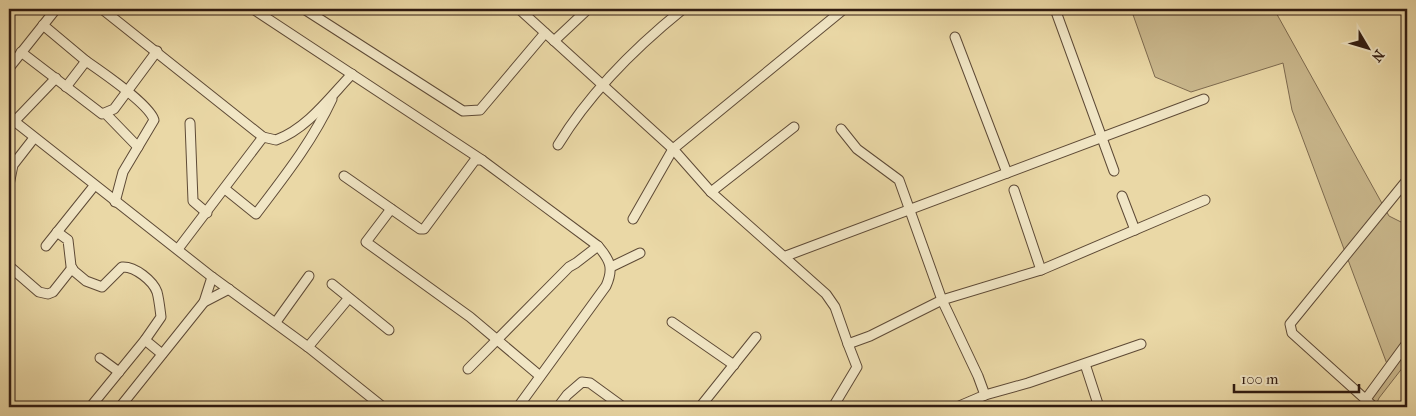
<svg xmlns="http://www.w3.org/2000/svg" width="1416" height="416" font-family="'IM FELL French Canon',serif">
	<rect width="100%" height="100%" fill="#ead8a6"/>
	<filter id="stains"><feTurbulence type="fractalNoise" baseFrequency=".004" numOctaves="4"/><feColorMatrix values="0 0 0 0 .2 0 0 0 0 .09 0 0 0 0 .02 0 0 0 .5 -.17"/></filter>
	<radialGradient id="worn" r=".72"><stop offset=".6" stop-color="#630" stop-opacity="0"/><stop offset="1" stop-color="#630" stop-opacity=".3"/></radialGradient>
	<polygon fill="#cab88d" stroke="#7d6a4f" points="1131,9 1274,9 1389,216 1407,225 1407,362 1379,398 1375,407 1363,407 1387,364 1292,110 1283,63 1191,92 1155,77"/>
	<g fill="none" stroke-linecap="round" stroke-linejoin="round">
		<g stroke="#5e4a36" stroke-width="11">
			<g id="minor">
				<polyline points="102,9 263,137"/>
				<polyline points="253,9 482,160"/>
				<polyline points="304,9 463,111 480,110 545,33"/>
				<polyline points="519,9 673,149 711,192 826,294 835,307 848,344"/>
				<polyline points="1055,9 1114,171"/>
				<polyline points="43,25 86,61 66,87"/>
				<polyline points="955,37 1007,173"/>
				<polyline points="554,41 588,9"/>
				<polyline points="21,52 102,114 114,109 157,51"/>
				<path d="M86,61C102,72 149,104 154,120L123,172L115,202"/>
				<polyline points="9,68 56,9"/>
				<polyline points="106,114 138,147"/>
				<polyline points="9,117 212,277 308,347 383,407"/>
				<polyline points="190,123 193,201 207,213"/>
				<polyline points="9,127 56,78"/>
				<polyline points="841,129 857,149 899,180 942,300 978,376 985,395 957,407"/>
				<path d="M558,145C590,92 636,47 683,9"/>
				<path d="M344,176L420,229H424L475,160H482L598,246C610,260 614,268 606,286L518,407"/>
				<polyline points="9,185 13,165 34,138"/>
				<path d="M225,189L256,214C284,177 312,142 332,99"/>
				<polyline points="1014,190 1041,270"/>
				<polyline points="711,192 794,127"/>
				<polyline points="1122,196 1135,230"/>
				<polyline points="391,209 366,242 470,317 540,376"/>
				<polyline points="633,219 673,149 844,9"/>
				<path d="M57,232L68,240L71,266L74,271L86,281L102,287L122,267C135,266 153,281 157,292C159,299 160,309 161,317L145,340L92,405"/>
				<polyline points="46,246 94,186"/>
				<path d="M178,249L263,137L276,140C307,129 330,97 352,74"/>
				<polyline points="786,256 1204,99"/>
				<polyline points="9,266 39,292 48,294 53,292 72,268"/>
				<polyline points="611,267 640,253"/>
				<polyline points="332,284 389,330"/>
				<polyline points="204,302 212,277"/>
				<polyline points="276,322 309,276"/>
				<polyline points="672,322 734,365"/>
				<polyline points="145,340 162,354"/>
				<polyline points="308,347 348,299"/>
				<polyline points="100,358 119,372"/>
				<polyline points="1085,364 1099,407"/>
				<polyline points="468,369 569,267 576,263 598,246"/>
				<polyline points="985,395 1028,383 1141,344"/>
				<polyline points="1366,399 1407,343"/>
				<polyline points="120,407 204,302 229,289"/>
				<polyline points="558,407 567,395 582,382 590,383 623,407"/>
				<polyline points="700,407 756,337"/>
				<polyline points="833,407 857,367 848,344 870,336 942,300 1041,270 1205,200"/>
				<polyline points="1374,407 1292,333 1290,324 1407,180"/>
			</g>
		</g>
		<use href="#minor" stroke="#f1e6c5" stroke-width="9"/>
	</g>
	<rect width="1416" height="416" fill="none" stroke="#ead8a6" stroke-width="30"/>
	<rect x="10" y="10" width="1396" height="396" fill="none" stroke="#301b11" stroke-width="2.5"/>
	<rect x="15" y="15" width="1386" height="386" fill="none" stroke="#301b11"/>
	<g transform="translate(1368 48) rotate(128)" stroke="#f1e6c5" stroke-width="4" paint-order="stroke">
	<path d="M0-4L9 19L0 12L-9 19Z" fill="#301b11"/>
	<text y="-8" font-size="14" font-weight="bold" text-anchor="middle" fill="#301b11">N</text>
	</g>
	<path d="M1234 384v8h125v-8" fill="none" stroke="#301b11" stroke-width="2.5"/>
	<text x="1241" y="384" font-size="15" fill="#301b11" stroke="#f1e6c5" stroke-width="4" paint-order="stroke">100 m</text>
	<rect width="100%" height="100%" filter="url(#stains)"/>
	<rect width="100%" height="100%" fill="url(#worn)"/>
</svg>
